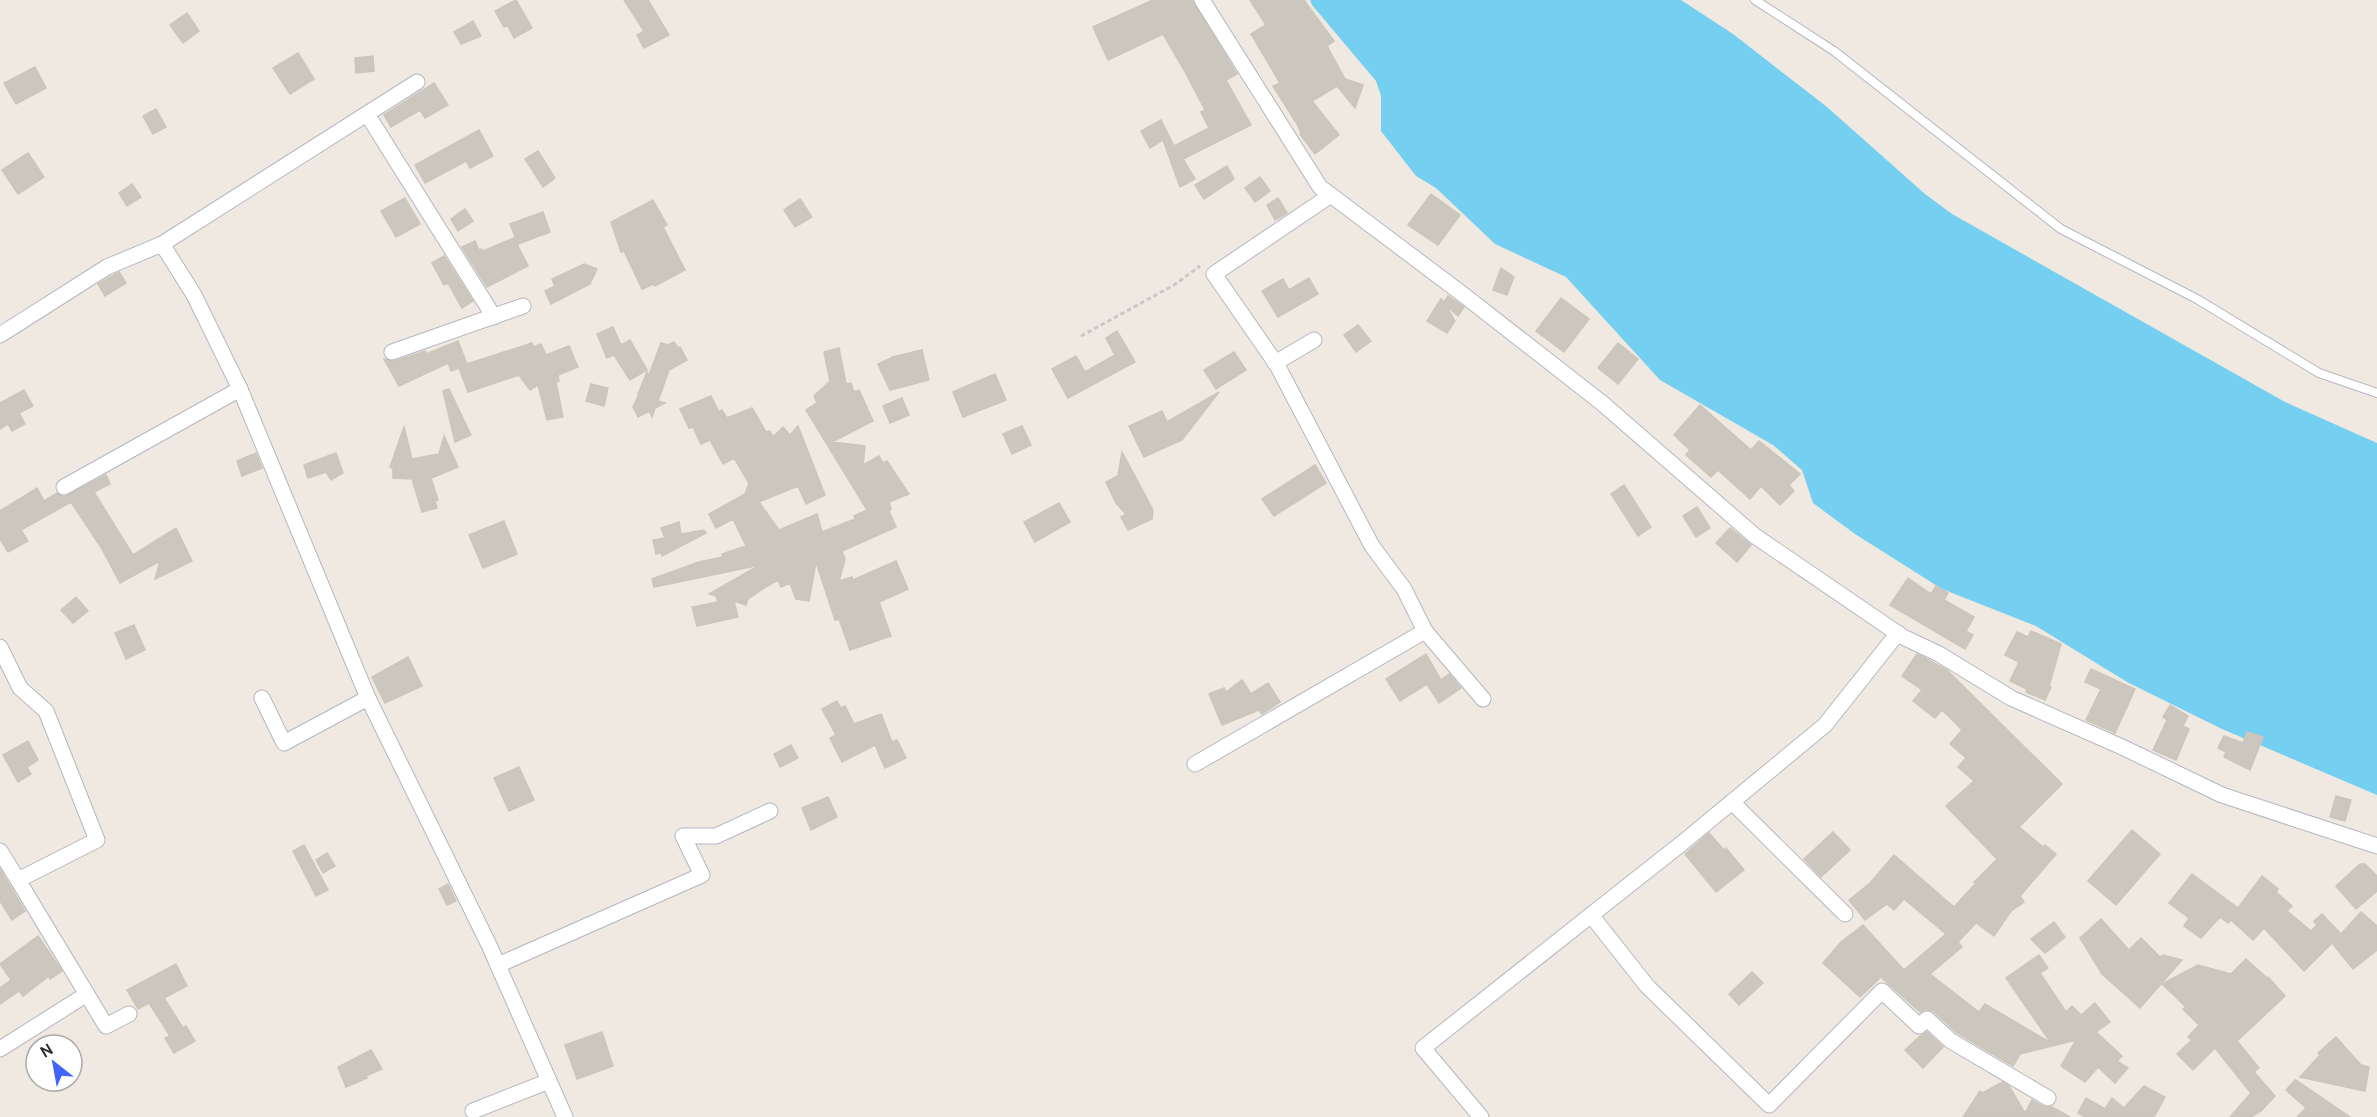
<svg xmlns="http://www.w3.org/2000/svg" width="2377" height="1117" font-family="Cabin,sans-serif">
	<rect width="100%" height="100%" fill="#efe9e1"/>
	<polygon fill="#75cff0" points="1310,0 1681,0 1733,34 1827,107 1925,194 1952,214 2285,402 2377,443 2377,795 2222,729 2127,682 2036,626 1942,589 1855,534 1813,503 1802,470 1773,445 1660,380 1566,277 1495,244 1436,188 1416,176 1381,131 1381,96 1376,81 1312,5"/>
	<g fill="#cbc7bf" stroke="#cbc5ba" stroke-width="1.5">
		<polygon points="516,0 532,28 514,38 508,26 504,27 495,11"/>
		<polygon points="624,0 648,0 669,35 644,48 637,35 644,31"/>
		<polygon points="1153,0 1192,0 1237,74 1226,80 1251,125 1183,159 1195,179 1180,187 1163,140 1150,148 1141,131 1161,120 1174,146 1209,128 1201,112 1205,110 1184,70 1163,34 1108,60 1093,27"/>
		<polygon points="1250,0 1304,0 1334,41 1327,46 1345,79 1363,85 1355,108 1337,86 1312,101 1339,135 1315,154 1300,134 1301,133 1297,124 1273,86 1280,83 1251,34 1266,25"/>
		<polygon points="187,13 199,31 183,43 170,25"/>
		<polygon points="473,21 481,36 461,44 454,32"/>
		<polygon points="298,53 314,79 290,94 273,68"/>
		<polygon points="373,56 374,71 356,73 355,58"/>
		<polygon points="35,67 46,88 16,104 4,83"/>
		<polygon points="434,83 448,105 425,118 420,110 391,127 384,115"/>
		<polygon points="156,109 166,127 153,134 143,116"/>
		<polygon points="479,130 493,156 470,168 466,161 425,183 415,165"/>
		<polygon points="538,151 555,178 543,187 525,159"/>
		<polygon points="28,153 44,177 18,194 2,170"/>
		<polygon points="1227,166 1234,179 1204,199 1195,185"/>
		<polygon points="1260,177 1270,191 1255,202 1245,188"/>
		<polygon points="132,184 141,197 127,206 119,193"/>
		<polygon points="1431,194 1460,215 1438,245 1408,225"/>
		<polygon points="405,198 420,224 396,237 381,211"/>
		<polygon points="1278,198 1287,213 1275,220 1267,205"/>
		<polygon points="800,199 812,217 795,227 784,210"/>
		<polygon points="653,200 667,225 663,227 685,270 655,286 654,284 642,289 624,251 621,252 611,222"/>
		<polygon points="465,209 473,221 458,231 451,219"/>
		<polygon points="543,212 550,232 518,244 510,224"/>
		<polygon points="514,238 528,266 487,287 462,247 475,241 479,250 482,249 483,251"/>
		<polygon points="444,256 473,301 462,308 448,283 444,285 432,263"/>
		<polygon points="584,264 597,269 590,284 551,304 545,291 555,286 552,279"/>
		<polygon points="1501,268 1514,277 1507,295 1493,290"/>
		<polygon points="119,272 126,283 105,296 98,284"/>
		<polygon points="1309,278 1318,294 1278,317 1262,291 1283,279 1289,290"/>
		<polygon points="1448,296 1464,307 1458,316 1446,306 1455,321 1447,333 1427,321 1441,299 1444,302"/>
		<polygon points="1561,298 1589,319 1564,352 1536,331"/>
		<polygon points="1358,325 1371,341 1356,352 1344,335"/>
		<polygon points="613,327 621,345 630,340 647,370 630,380 614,355 607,358 597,334"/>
		<polygon points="1117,331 1135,362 1068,398 1052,369 1076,356 1085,372 1115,355 1106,338"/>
		<polygon points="458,341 467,364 532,343 533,347 541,344 546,355 569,346 578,367 558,375 559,381 556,382 563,417 547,420 538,385 530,390 519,375 468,392 459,368 451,371 448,363 399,386 384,359 395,361 425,351 426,354"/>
		<polygon points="674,342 678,348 680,347 687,360 669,370 658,401 665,403 655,408 652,417 649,411 638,417 633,407 638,396 640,396 638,394 647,372 649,375 661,343 668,345"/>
		<polygon points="1618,343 1638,359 1618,384 1598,368"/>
		<polygon points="839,348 846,384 851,383 854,392 859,390 873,421 832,442 865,446 863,465 879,456 883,463 887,461 909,494 889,502 891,509 889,511 896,527 842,551 845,559 839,581 852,577 853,580 896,561 908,589 879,602 891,636 850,650 839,619 835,620 816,562 809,601 796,599 790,583 781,587 778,580 764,588 748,599 746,605 734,601 738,617 697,626 692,607 718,602 716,596 709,594 760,565 654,587 652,579 699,562 723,557 722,554 746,546 733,519 716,528 709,514 745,494 749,483 734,458 723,464 710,440 701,444 693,427 689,428 680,409 711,396 719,412 722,410 727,418 752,408 766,432 770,431 773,437 783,427 790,435 798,426 825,495 806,504 798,486 759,502 779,530 817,514 822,532 855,519 854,516 867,510 806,410 817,403 814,396 830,381 824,352"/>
		<polygon points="922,350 929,380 890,390 878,364 893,357"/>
		<polygon points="1234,352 1246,370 1216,389 1204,370"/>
		<polygon points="995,374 1006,400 963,417 953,392"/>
		<polygon points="591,384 608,388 604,406 586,401"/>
		<polygon points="449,389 471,435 455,442 443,391"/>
		<polygon points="24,390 33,406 19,413 25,424 12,431 8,424 0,429 0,403"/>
		<polygon points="1219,392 1182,440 1144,457 1129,426 1162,411 1167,422"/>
		<polygon points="902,398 909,415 890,423 883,406"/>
		<polygon points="1700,405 1751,450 1759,441 1800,474 1789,485 1794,491 1780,505 1761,486 1750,499 1718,470 1711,477 1686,455 1690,450 1674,435"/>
		<polygon points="1022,426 1031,445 1012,454 1003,434"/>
		<polygon points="404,427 412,459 439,454 444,436 458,467 431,478 438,500 435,501 437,508 422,512 412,479 393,478 393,468 390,467"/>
		<polygon points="1122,452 1153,510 1152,519 1128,530 1121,517 1126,514 1116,503 1106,482 1118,476"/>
		<polygon points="256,453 262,468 242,476 237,461"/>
		<polygon points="336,453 343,473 331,480 326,472 308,478 304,465"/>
		<polygon points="1315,465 1326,483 1274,516 1262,499"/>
		<polygon points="106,475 110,484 94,492 133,555 176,528 192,561 155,579 160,561 120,583 102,549 71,502 21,530 28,541 8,552 0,539 0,511 37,488 44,501 57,493 64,497"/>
		<polygon points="1624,485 1651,527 1638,536 1611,494"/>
		<polygon points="1059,503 1070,522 1035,542 1024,522"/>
		<polygon points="1697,507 1710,528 1696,537 1683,516"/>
		<polygon points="504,521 517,554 483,568 469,535"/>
		<polygon points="679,522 681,534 704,530 706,533 662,556 662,553 656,554 653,540 665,538 661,528"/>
		<polygon points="1730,528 1751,545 1737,562 1716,543"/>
		<polygon points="1908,578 1931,594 1936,586 1948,593 1944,600 1974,617 1966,631 1973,635 1965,649 1890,605"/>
		<polygon points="76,597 88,611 73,623 61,610"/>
		<polygon points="134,625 145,650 126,659 115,633"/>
		<polygon points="2031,631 2061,644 2049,687 2051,687 2045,700 2026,692 2027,689 2010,681 2019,662 2005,655 2017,632 2028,637"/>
		<polygon points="1426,654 1441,680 1449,674 1461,688 1439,703 1427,684 1400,701 1386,679"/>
		<polygon points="1917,654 1947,670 2062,784 2019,827 2043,847 2045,845 2056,854 2020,896 2024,902 2011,911 1994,936 1976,923 1958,942 1962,947 1930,974 1979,1012 1985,1004 2051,1043 2006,978 2039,955 2048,968 2040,973 2066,1012 2072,1006 2081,1015 2095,1003 2110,1022 2096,1032 2122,1056 2117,1061 2128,1068 2115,1083 2098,1067 2085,1082 2061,1066 2076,1040 2020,1054 2013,1066 1957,1033 1933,1011 1925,1009 1920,1012 1881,977 1860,997 1823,963 1841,942 1863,925 1904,970 1946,934 1904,899 1894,910 1887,904 1865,920 1849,900 1870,883 1894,855 1954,907 1976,883 1974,882 1997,859 1946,806 1974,781 1958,767 1966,758 1950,744 1962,730 1942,710 1935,718 1913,701 1922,690 1902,676"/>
		<polygon points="408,657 422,686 385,703 372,677"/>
		<polygon points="2091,669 2135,689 2115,733 2086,720 2101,689 2085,682"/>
		<polygon points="1242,680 1251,694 1268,683 1280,702 1262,714 1259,710 1222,725 1209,694 1224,688 1226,692"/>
		<polygon points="837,701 841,708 845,706 854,724 881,714 892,742 897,740 906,758 885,768 875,745 842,762 830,738 836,735 822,709"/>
		<polygon points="2170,705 2188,716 2183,726 2189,729 2176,760 2153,750 2167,720 2163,717"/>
		<polygon points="2247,732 2263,737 2250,770 2224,757 2226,752 2218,748 2224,736 2243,743"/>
		<polygon points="28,741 38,760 27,767 31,774 18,782 3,755"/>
		<polygon points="791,745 798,758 780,767 774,754"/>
		<polygon points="519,767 534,800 509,811 494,778"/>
		<polygon points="2336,796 2351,800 2345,821 2330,817"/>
		<polygon points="828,797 837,817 811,830 802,808"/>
		<polygon points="2132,830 2160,854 2116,905 2088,881"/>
		<polygon points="1833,832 1850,850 1821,877 1804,859"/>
		<polygon points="1709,833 1724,850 1726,848 1744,870 1716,892 1685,854"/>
		<polygon points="304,845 328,890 316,896 293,851"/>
		<polygon points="327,853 335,866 323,873 316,860"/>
		<polygon points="2360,864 2365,864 2377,876 2377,891 2356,909 2336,886"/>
		<polygon points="0,869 25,911 12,920 0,901"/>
		<polygon points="2192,874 2238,908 2262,876 2278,889 2276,892 2292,906 2287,911 2311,931 2317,925 2314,921 2322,914 2341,934 2361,912 2377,926 2377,950 2353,969 2332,943 2304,971 2264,928 2253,940 2231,920 2228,923 2220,917 2201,938 2184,926 2189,918 2169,903"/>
		<polygon points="448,884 456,901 447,905 439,889"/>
		<polygon points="2101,919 2129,950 2141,938 2160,957 2163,955 2182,960 2140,1008 2102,974 2080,938"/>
		<polygon points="2054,922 2065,937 2045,953 2031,939"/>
		<polygon points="38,936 62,971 50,979 49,976 23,996 19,991 0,1004 0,988 11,980 0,964"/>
		<polygon points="2246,959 2267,978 2268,977 2285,996 2237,1041 2259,1068 2254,1072 2275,1096 2261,1111 2251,1117 2230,1117 2251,1093 2215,1048 2193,1070 2177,1054 2192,1040 2188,1037 2199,1025 2183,1009 2186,1007 2162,984 2198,965 2231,974"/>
		<polygon points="176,964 187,986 164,998 183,1028 186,1026 195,1041 174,1053 165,1038 170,1036 149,1003 138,1009 127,990"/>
		<polygon points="1752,972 1763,983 1739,1005 1729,994"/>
		<polygon points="602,1032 613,1066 577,1079 565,1045"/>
		<polygon points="1927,1032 1943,1047 1923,1068 1905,1050 1920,1036"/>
		<polygon points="2336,1037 2361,1065 2369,1067 2365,1091 2300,1077 2320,1055 2318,1053"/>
		<polygon points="371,1050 382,1069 366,1076 367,1078 346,1087 338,1067"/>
		<polygon points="2295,1080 2297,1081 2350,1117 2297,1117 2306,1108 2286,1090"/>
		<polygon points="2002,1082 2009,1086 2025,1113 2032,1100 2044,1107 2052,1107 2070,1117 1963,1117 1980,1091 1983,1093"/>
		<polygon points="2144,1086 2165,1097 2154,1117 2085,1117 2078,1113 2086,1098 2105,1109 2112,1098 2124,1108"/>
	</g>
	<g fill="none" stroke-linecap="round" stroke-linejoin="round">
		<g stroke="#b4b7c1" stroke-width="10">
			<polyline id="lane" points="1755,0 1834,51 2061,229 2197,299 2319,373 2377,393"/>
		</g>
		<g stroke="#b4b7c1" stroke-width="17">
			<g id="street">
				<polyline points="1202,0 1320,187 1465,296 1602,403 1755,536 1903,637 1939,654 2011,698 2122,747 2222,795 2377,846"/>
				<polyline points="367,114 494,317"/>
				<polyline points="1331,195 1214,274 1277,365 1372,546 1404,589 1425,631 1483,699"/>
				<polyline points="162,244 417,82"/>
				<polyline points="0,335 107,267 162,244 194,295 240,389 368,698 489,945 565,1117"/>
				<polyline points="392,352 523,306"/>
				<polyline points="1275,363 1314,340"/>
				<polyline points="64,487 240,389"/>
				<polyline points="1898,633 1825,725 1681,844 1591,915 1647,986 1769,1105 1882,991 1919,1026 1927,1019 1951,1041 2048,1098"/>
				<polyline points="0,647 20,688 46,711 97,840 18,880 106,1026 129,1014"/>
				<polyline points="262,698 284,743 368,698"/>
				<polyline points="1195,764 1425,631"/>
				<polyline points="1732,802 1845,914"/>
				<polyline points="0,851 18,880"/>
				<polyline points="498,965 702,875 683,836 716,836 770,811"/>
				<polyline points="0,1049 87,994"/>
				<polyline points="473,1111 549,1081"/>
				<polyline points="1481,1117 1423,1048 1591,915"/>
			</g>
		</g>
		<polyline stroke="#c9c9c9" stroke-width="3" stroke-dasharray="4.5 3" stroke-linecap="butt" points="1081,336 1174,285 1200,266"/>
		<use href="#lane" stroke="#fff" stroke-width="8"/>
		<use href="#street" stroke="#fff" stroke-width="15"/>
	</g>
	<g transform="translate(54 1063) rotate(329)"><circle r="28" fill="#ffffff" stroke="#ababab" stroke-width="1.5"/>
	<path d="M0-4.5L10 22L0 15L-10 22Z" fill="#4264fb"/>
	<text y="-9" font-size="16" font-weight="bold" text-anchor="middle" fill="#2e2e2e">N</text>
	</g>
</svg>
